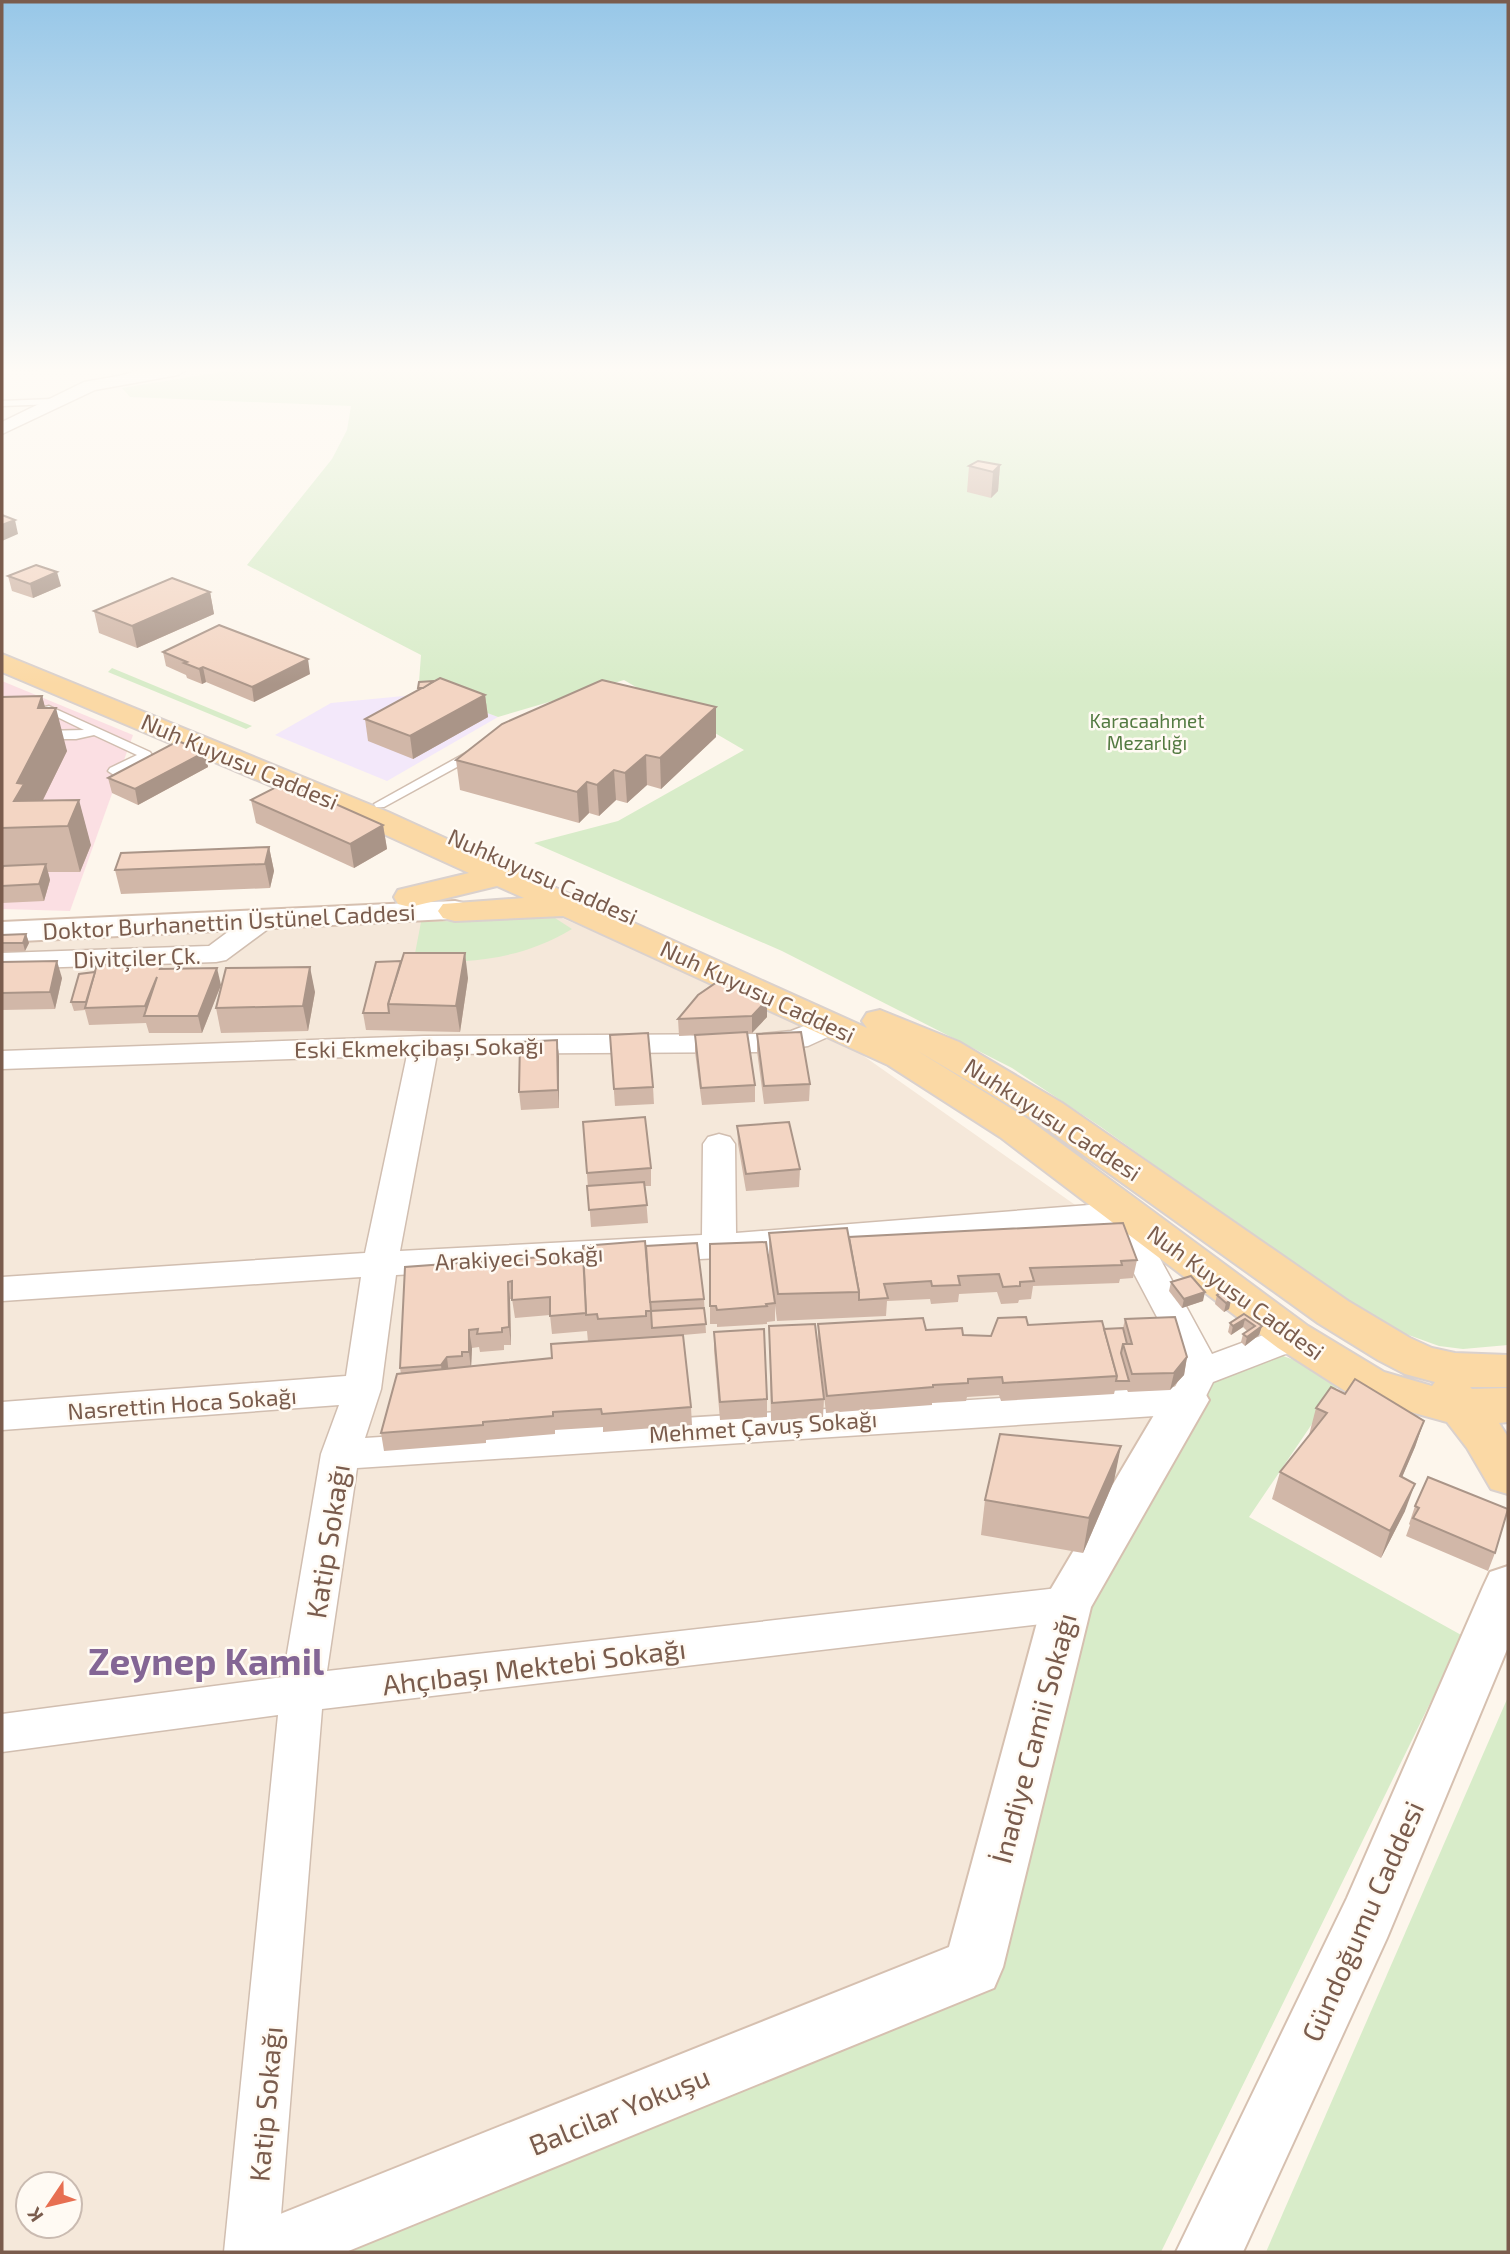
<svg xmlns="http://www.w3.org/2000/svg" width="1510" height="2254" font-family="'Exo 2',sans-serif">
	<rect width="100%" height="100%" fill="#fdf6ec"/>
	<path fill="#f5e8da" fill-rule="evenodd" d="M557,916L831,1033L1122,1238L1192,1374L977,1975L295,2252H2V935ZM28,2184H70V2226H28Z"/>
	<polygon fill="#f3e8fa" points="435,693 498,717 387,781 275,735 331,703"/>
	<polygon fill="#fbdfe3" points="2,681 133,735 70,911 2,909"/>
	<g fill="#d8ecc9">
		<polygon points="233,370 1508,370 1508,1345 1463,1349 1439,1346 1392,1329 1314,1279 1101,1127 1012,1068 782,951 534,843 618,821 744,750 624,680 498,717 434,693 435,689 419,682 421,655 247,565 332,459 347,430 351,406 130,397 122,388"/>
		<polygon points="112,668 252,726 246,729 108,672"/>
		<path d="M555,918L572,929C519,961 473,961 413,964L421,922Z"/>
		<polygon points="1275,1353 1305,1364 1337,1387 1249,1517 1463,1636 1161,2252 295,2252 977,1975 1065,1610 1192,1374"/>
		<polygon points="1508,1697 1508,2252 1266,2252"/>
	</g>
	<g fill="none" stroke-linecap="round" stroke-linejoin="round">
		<g stroke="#d1beb0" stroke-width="3">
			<g id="lane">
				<polygon points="140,370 152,370 116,380 112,378"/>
				<polygon points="52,399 55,400 55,404 2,406 2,401"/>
				<polygon points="49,706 150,752 152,755 114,775 108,771 110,768 137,755 94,735 76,739 2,739 2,732 84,730 45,711 45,707"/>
				<polygon points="473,749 477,750 477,756 384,807 376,807 374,804"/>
			</g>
		</g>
		<g stroke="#d1beb0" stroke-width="3">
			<g id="street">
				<polygon points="153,370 186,370 178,375 95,390 2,434 2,422 84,382"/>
				<polygon points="262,912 272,914 276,920 272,926 226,960 216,962 2,969 2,953 209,946 252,914"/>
				<path d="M833,1015L843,1018L848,1024L843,1030L808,1046L762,1052L437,1054L400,1251L702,1235L703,1144L708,1137L719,1134L730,1137L735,1144L736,1233L1127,1202L1139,1205L1144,1213L1139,1220L1212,1354L1293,1324L1306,1328L1311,1337L1306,1346L1213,1382L1199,1410L1186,1414L357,1468L327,1671L1067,1587L1082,1592L1088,1604L1082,1616L1067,1621L322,1709L278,2252H224L278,1715L2,1752V1714L283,1677L321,1454L339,1405L2,1430V1402L346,1376L361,1277L2,1301V1277L365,1253L407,1055L2,1069V1051L424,1036L762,1034L791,1031ZM1110,1228L1176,1353L1182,1373L1175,1387L365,1438L381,1389L396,1275L719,1258Z"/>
			</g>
		</g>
		<g stroke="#d6c0b0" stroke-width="4">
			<g id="secondary">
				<polygon points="455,901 467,904 472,911 467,918 2,942 2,922"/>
				<polygon points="1186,1383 1202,1388 1209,1400 1091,1607 1003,1967 994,1988 346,2252 233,2252 243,2229 949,1947 1042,1604 1170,1388"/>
				<polygon points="1508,1566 1508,1647 1387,1938 1243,2252 1176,2252 1347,1898 1483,1587 1490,1572"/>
			</g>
		</g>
		<g stroke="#dad1cd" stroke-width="4">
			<path id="primary" d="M2,654L388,812L504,865L521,866L525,874L867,1028L862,1021L867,1013L880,1010L959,1042L1062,1103L1348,1301L1410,1338L1432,1348L1455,1353L1508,1355V1387H1470L1472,1389L1508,1388V1422L1499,1423L1508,1437V1494L1491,1489L1467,1448L1447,1422L1353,1396L1278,1348L1000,1137L888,1065L563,916L455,921L443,918L438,911L443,904L524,898L497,886L410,907L398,904L394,897L398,890L469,873L366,826L2,672ZM916,1050L1036,1121L1318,1323L1378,1360L1405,1374L1435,1382L1432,1386L1384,1372L1308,1326L1028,1119Z"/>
		</g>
		<use href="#lane" fill="#fff" fill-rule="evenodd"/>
		<use href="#street" fill="#fff" fill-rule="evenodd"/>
		<use href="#secondary" fill="#fff" fill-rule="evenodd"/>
		<use href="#primary" fill="#fbd9a5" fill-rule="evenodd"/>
	</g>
	<g fill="#d1b7a8" fill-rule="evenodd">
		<polygon points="2,370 39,370 32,372"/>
		<polygon points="1000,465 998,491 991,498 967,492 969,466"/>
		<polygon points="8,576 61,586 33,598 12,591"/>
		<polygon points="210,592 214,614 137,648 99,633 94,611"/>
		<polygon points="163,652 310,674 254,702 206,682 202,684 187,678 186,675 166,666"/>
		<polygon points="418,690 485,695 488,717 413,759 368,741 365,719"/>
		<polygon points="42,696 45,708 67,751 43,800 91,845 80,872 48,872 50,880 44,901 2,903 2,697"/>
		<polygon points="716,707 716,737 661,789 647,785 627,803 616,800 599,816 589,813 579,823 460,790 456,760"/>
		<polygon points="205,752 208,767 138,805 112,793 108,778"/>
		<polygon points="251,800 383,825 387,849 354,868 256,823"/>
		<polygon points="269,847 274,871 270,888 121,894 115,870"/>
		<polygon points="26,934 29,943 25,951 2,952 2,935"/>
		<polygon points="2,962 62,978 55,1009 2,1010"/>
		<polygon points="162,965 163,969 221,985 202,1033 149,1033 146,1023 89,1025 85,1010 74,1011 71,1002"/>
		<polygon points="468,978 460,1032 366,1030 363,1013"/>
		<polygon points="315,992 308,1031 221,1033 216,1008"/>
		<polygon points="698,995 767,1017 752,1033 747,1033 755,1085 755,1102 702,1105 695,1052 695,1035 702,1035 679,1036 678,1019"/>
		<polygon points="757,1034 810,1084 809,1101 764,1104 757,1051"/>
		<polygon points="610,1035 653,1087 654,1104 615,1106"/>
		<polygon points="557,1040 559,1057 559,1108 521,1110 519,1092"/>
		<polygon points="583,1122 651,1168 651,1186 645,1186 648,1223 591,1227"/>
		<polygon points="737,1126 800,1169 799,1187 746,1191 738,1144"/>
		<polygon points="769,1233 849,1237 1137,1260 1133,1278 1120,1279 1119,1283 1033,1286 1031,1299 1019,1300 1018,1303 1001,1304 997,1292 959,1294 958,1302 931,1304 930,1299 887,1301 886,1316 777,1321 769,1259"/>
		<path d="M646,1246L704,1299L706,1333L683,1335L691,1407L692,1425L603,1432V1427L555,1430V1434L486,1440V1443L384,1451L381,1433L401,1374L400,1368L405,1267L583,1254ZM510,1299H512L515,1318L550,1315L552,1334L587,1331L588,1342L552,1358L471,1366L472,1348L479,1347L480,1352L504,1350V1345H511Z"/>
		<polygon points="1171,1282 1203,1301 1182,1308 1169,1291"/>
		<polygon points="1217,1295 1231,1300 1229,1309 1224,1312 1215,1304"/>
		<polygon points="775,1303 775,1321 767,1322 767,1324 717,1327 717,1324 710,1324 710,1306"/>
		<polygon points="1244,1314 1262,1326 1259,1335 1245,1346 1241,1342 1243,1334 1247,1331 1243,1327 1231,1335 1228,1332 1230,1323"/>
		<polygon points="1125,1319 1187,1357 1184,1375 1170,1390 1128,1392 1127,1390 1115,1390 1114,1394 1001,1401 999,1395 967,1397 966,1401 932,1403 932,1405 826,1413 818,1342 818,1324 926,1330 963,1335 991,1336 1028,1325 1104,1329 1123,1328"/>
		<polygon points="769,1326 824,1399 823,1417 771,1421"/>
		<polygon points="714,1332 767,1399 767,1417 720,1420 714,1350"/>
		<polygon points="1345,1394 1424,1421 1415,1447 1402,1477 1405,1511 1381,1558 1272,1499 1280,1472 1310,1435 1309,1435 1316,1408"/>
		<polygon points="1114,1481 1083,1553 981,1535 985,1500"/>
		<polygon points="1415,1506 1495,1553 1488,1571 1406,1536 1410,1525 1409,1524"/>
	</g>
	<g fill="#aa9588">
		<polygon points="1000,465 998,491 991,498 993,472"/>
		<polygon points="15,520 18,534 2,541 2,525"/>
		<polygon points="57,572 61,586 33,598 30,584"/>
		<polygon points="210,592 214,614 137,648 132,626"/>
		<polygon points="308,659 310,674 254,702 252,687"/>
		<polygon points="203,667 206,682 202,684 199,669"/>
		<polygon points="485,695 488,717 413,759 410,736"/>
		<polygon points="42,696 49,722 56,708 67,751 29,828 14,801 17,783"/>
		<polygon points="716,707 716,737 661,789 660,758"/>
		<polygon points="205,752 208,767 138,805 135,789"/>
		<polygon points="646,755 647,785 627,803 625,773"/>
		<polygon points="614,770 616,800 599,816 597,785"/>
		<polygon points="587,782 589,813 579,823 577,792"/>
		<polygon points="79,800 91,845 80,872 68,826"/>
		<polygon points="383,825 387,849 354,868 350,844"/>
		<polygon points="269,847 274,871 270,888 265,864"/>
		<polygon points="46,864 50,880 44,901 39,884"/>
		<polygon points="26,934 29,943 25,951 23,943"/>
		<polygon points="465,953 468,978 460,1032 456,1006"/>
		<polygon points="57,961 62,978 55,1009 50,992"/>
		<polygon points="310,967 315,992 308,1031 303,1006"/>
		<polygon points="217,968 221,985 202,1033 198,1016"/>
		<polygon points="157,977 147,1016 145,1006"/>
		<polygon points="767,1000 767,1017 752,1033 752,1016"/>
		<polygon points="557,1040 559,1057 559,1108 558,1090"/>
		<polygon points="508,1282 510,1299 511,1345 509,1327"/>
		<polygon points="1205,1292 1203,1301 1182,1308 1184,1299"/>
		<polygon points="1231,1300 1229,1309 1224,1312 1226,1303"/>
		<polygon points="1245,1319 1243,1327 1231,1335 1233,1326"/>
		<polygon points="1262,1326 1259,1335 1245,1346 1247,1337"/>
		<polygon points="469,1330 472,1348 471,1370 469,1352"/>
		<polygon points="447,1357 449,1375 443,1383 441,1365"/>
		<polygon points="1187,1357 1184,1375 1170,1390 1174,1373"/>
		<polygon points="1424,1421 1415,1447 1391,1503 1400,1476"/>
		<polygon points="1121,1446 1114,1481 1083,1553 1089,1518"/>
		<polygon points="1415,1484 1405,1511 1381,1558 1390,1531"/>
	</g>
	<g fill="#f3d5c3" stroke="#aa9588" stroke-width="2">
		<polygon points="978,461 1000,465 993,472 969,466"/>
		<polygon points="2,515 15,520 2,525"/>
		<polygon points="36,565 57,572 30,584 8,576"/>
		<polygon points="172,578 210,592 132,626 94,611"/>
		<polygon points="219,625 308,659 252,687 203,667 199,669 184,663 187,662 163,652"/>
		<polygon points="440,678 485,695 410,736 365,719"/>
		<polygon points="602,680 716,707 660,758 646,755 625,773 614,770 597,785 587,782 577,792 456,760 502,724"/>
		<polygon points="434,681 423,688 418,688 419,682"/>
		<polygon points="42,696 38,708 56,708 17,783 24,784 14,801 79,800 68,826 2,828 2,697"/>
		<polygon points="178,741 205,752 135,789 108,778"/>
		<polygon points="286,782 383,825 350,844 251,800"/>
		<polygon points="269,847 265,864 115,870 121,853"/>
		<polygon points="46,864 39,884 2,886 2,870 3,866"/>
		<polygon points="26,934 23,943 2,943 2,935"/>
		<polygon points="404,953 465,953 456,1006 388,1004"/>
		<polygon points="57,961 50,992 2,993 2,962"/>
		<polygon points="401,961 388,1004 389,1013 363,1013 376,962"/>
		<polygon points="97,964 162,965 160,969 217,968 198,1016 144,1016 157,977 145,1006 85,1008"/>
		<polygon points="310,967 303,1006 216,1008 226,968"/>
		<polygon points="95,972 86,1002 71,1002 79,974"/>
		<polygon points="720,980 767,1000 752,1016 678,1019 698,995"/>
		<polygon points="747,1032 755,1085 701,1088 695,1035"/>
		<polygon points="801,1032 810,1084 764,1086 757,1034"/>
		<polygon points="648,1033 653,1087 614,1089 610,1035"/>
		<polygon points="557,1040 558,1090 519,1092 520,1042"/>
		<polygon points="645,1117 651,1168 587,1173 583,1122"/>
		<polygon points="789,1122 800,1169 746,1174 737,1126"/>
		<polygon points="644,1182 647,1205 589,1210 587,1186"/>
		<polygon points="1123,1223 1137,1260 1121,1261 1122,1265 1030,1268 1034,1281 1020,1282 1020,1286 1003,1287 999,1274 958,1276 960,1285 932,1286 931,1281 884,1284 888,1298 859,1300 859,1292 849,1237"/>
		<polygon points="847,1228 859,1292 778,1294 769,1233"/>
		<polygon points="645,1241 651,1311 646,1311 646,1316 598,1319 597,1314 586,1315 583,1246"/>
		<polygon points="766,1242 775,1303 766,1304 767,1306 717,1310 716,1306 710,1306 710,1244"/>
		<polygon points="697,1243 704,1299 650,1302 646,1246"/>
		<polygon points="583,1254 586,1313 550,1316 550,1297 512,1300 512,1281 508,1282 509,1327 502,1328 502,1332 477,1334 478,1329 469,1330 469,1352 462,1352 462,1356 447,1357 441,1365 400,1368 405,1267"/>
		<polygon points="1191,1276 1205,1292 1184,1299 1171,1282"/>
		<polygon points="1221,1292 1231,1300 1226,1303 1217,1295"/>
		<polygon points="704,1308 706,1324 652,1328 651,1311"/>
		<polygon points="1244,1314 1262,1326 1247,1337 1243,1334 1255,1326 1245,1319 1233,1326 1230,1323"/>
		<polygon points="1026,1317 1028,1325 1102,1321 1117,1376 1003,1383 1002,1377 968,1379 968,1383 933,1385 933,1387 827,1396 818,1324 923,1318 926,1330 962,1328 963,1335 991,1336 998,1318"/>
		<polygon points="1175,1317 1187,1357 1174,1373 1132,1374 1123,1344 1132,1344 1125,1319"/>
		<polygon points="815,1324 824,1399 772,1403 769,1326"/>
		<polygon points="1123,1328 1127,1344 1123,1344 1121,1353 1129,1381 1116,1381 1117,1376 1104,1329"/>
		<polygon points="764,1329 767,1399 720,1402 714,1332"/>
		<polygon points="683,1335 691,1407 602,1414 601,1409 553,1412 553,1416 483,1422 483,1425 381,1433 397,1374 552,1358 551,1344"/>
		<polygon points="1355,1379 1424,1421 1400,1476 1415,1484 1390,1531 1280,1472 1327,1413 1316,1408 1331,1387 1345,1394"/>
		<polygon points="1000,1434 1121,1446 1089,1518 985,1500"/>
		<polygon points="1428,1477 1508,1509 1495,1553 1413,1518 1419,1508 1415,1506"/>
	</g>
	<linearGradient id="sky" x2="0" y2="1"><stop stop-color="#97c7e8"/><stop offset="0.54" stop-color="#fefbf6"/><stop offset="1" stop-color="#fefbf6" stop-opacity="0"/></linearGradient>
	<rect width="1510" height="685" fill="url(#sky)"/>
	<g text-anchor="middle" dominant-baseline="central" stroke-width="5" stroke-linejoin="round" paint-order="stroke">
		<g font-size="19" fill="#537a41" stroke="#fffaf3">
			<text x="1147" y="720">Karacaahmet<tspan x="1147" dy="22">Mezarlığı</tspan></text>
		</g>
		<g font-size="23" fill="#7a5c4d" stroke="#fffaf3">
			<text transform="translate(240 761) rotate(23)">Nuh Kuyusu Caddesi</text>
			<text transform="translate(543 876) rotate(24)">Nuhkuyusu Caddesi</text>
			<text transform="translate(229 921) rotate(-3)">Doktor Burhanettin Üstünel Caddesi</text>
			<text transform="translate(137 957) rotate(-2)">Divitçiler Çk.</text>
			<text transform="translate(758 991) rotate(25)">Nuh Kuyusu Caddesi</text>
			<text transform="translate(419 1047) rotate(-1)">Eski Ekmekçibaşı Sokağı</text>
			<text transform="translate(1053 1119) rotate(33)">Nuhkuyusu Caddesi</text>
			<text transform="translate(519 1257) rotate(-3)">Arakiyeci Sokağı</text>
			<text transform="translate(1236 1292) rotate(36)">Nuh Kuyusu Caddesi</text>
			<text transform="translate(182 1403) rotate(-4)">Nasrettin Hoca Sokağı</text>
			<text transform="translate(763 1426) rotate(-4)">Mehmet Çavuş Sokağı</text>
		</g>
		<g font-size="28" fill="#7a5c4d" stroke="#fffaf3">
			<text transform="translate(327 1541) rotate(-81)">Katip Sokağı</text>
			<text transform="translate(534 1666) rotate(-7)">Ahçıbaşı Mektebi Sokağı</text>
			<text transform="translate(1033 1738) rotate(-75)">İnadiye Camii Sokağı</text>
			<text transform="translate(1362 1921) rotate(-66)">Gündoğumu Caddesi</text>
			<text transform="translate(265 2104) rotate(-85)">Katip Sokağı</text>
			<text transform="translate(619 2110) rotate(-22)">Balcilar Yokuşu</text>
		</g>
		<g font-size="37" font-weight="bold" fill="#846695" stroke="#fffaf3">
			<text x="206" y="1660">Zeynep Kamil</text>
		</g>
	</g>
	<rect width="1510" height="2254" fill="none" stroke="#7a5c4d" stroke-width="7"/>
	<g transform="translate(49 2205) rotate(235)"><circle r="33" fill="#fffaf3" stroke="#cabbb1" stroke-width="2"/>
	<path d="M0-5L12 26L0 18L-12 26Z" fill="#e76f51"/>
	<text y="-10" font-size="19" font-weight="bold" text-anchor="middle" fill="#7a5c4d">K</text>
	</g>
</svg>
